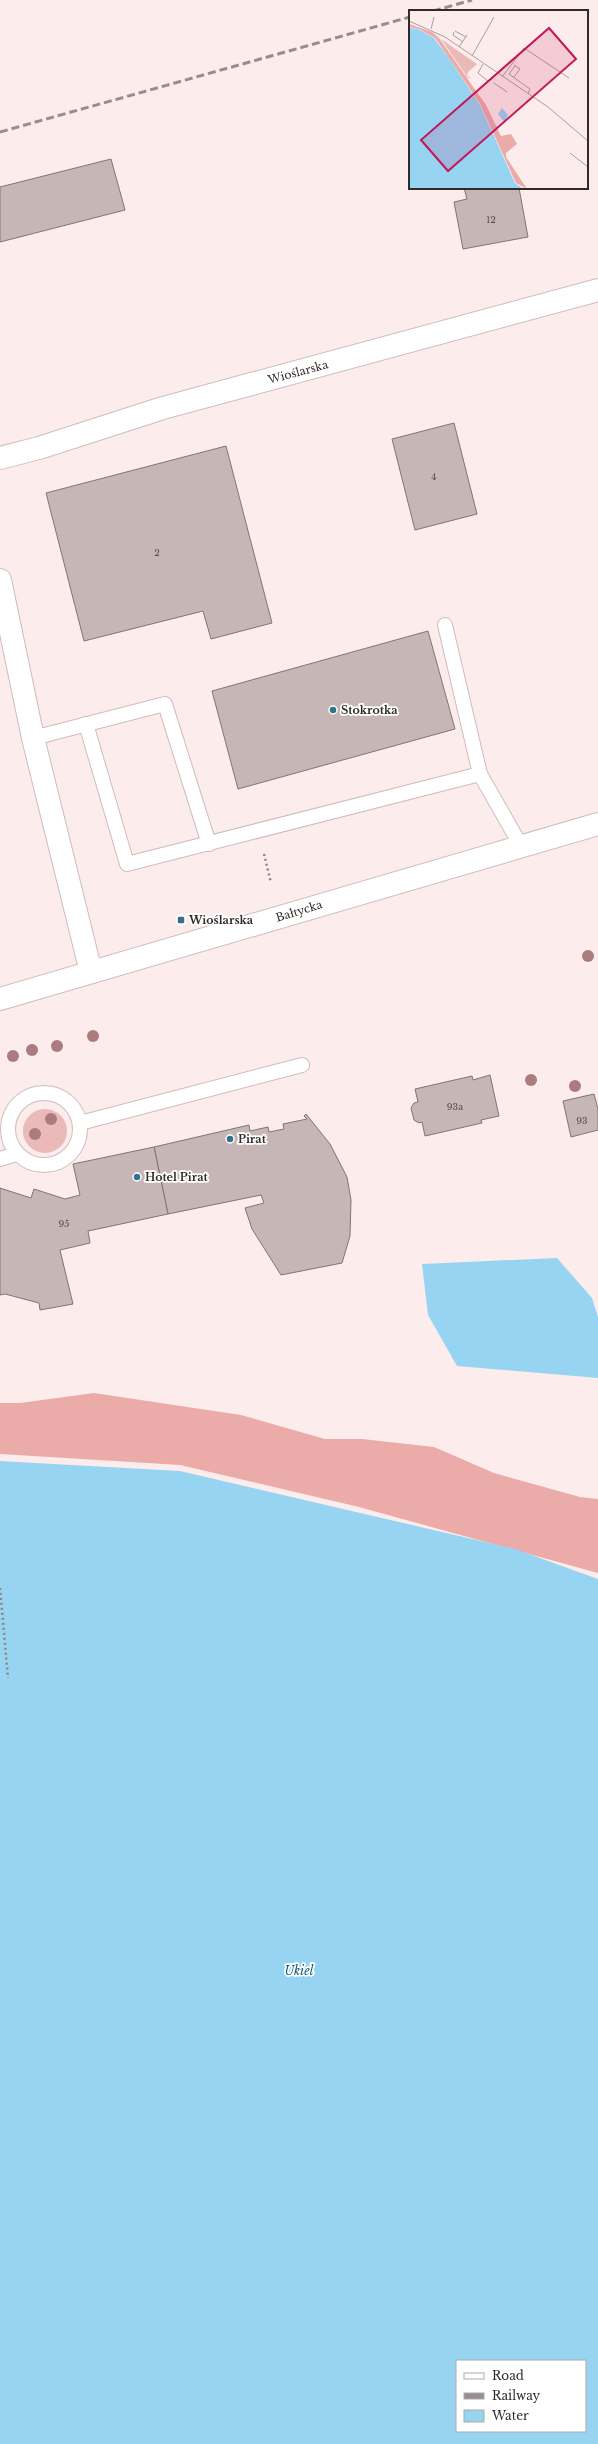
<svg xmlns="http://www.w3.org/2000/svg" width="598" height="2444" font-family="'Libre Baskerville',serif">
	<rect width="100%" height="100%" fill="#fdecec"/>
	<circle fill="#ebb9b7" cx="45" cy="1131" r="22"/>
	<polygon fill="#eaaba9" points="94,1393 241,1415 325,1439 362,1439 434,1447 494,1473 580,1497 598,1499 598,1573 359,1507 180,1465 0,1454 0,1403 20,1403"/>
	<g fill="#97d4f2" fill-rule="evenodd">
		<polygon points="557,1258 592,1298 598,1317 598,1378 457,1366 428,1315 422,1264"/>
		<path d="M0,1461L180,1471L515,1549L598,1579V2444H0ZM457,2361H585V2431H457Z"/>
	</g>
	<g fill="#c6b6b5" stroke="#837474">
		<polygon points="111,159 125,210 0,242 0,187"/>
		<polygon points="464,188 519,188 528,237 463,249 454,202 467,199"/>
		<polygon points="454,423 477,514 415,530 392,439"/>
		<polygon points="226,446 272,623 211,639 203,611 84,641 46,493"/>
		<polygon points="428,631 455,729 238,789 212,691"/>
		<polygon points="490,1075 499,1116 481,1120 482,1123 425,1136 422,1122 419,1123 414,1120 411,1108 414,1103 418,1102 415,1089 472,1076 473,1080"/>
		<polygon points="594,1094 598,1109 598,1130 571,1137 563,1101"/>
		<polygon points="306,1114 330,1144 347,1177 351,1200 350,1236 342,1263 281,1275 252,1229 245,1208 264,1203 261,1195 168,1214 154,1147 249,1125 250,1131 268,1127 269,1132 284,1129 283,1124 307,1119 304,1116"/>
		<polygon points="154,1147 168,1214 88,1231 90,1243 60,1250 73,1304 40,1310 39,1303 5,1294 0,1295 0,1188 31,1198 34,1189 65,1199 80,1195 73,1164"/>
	</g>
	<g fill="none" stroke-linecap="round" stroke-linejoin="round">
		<g stroke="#cdbdbd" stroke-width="16">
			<g id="service">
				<polyline points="445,625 480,774"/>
				<polyline points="86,724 127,864 480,774 521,846"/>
				<polyline points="33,738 165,704 209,844"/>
				<circle cx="44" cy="1129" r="36"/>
				<polyline points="80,1123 302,1065"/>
				<polyline points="0,1159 16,1154"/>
			</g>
		</g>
		<g stroke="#cdbdbd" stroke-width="24">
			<g id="minor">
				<polyline points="0,458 39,448 163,408 598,290"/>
				<polyline points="0,580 33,738 91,972"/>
			</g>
		</g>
		<g stroke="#cdbdbd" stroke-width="24">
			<polyline id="secondary" points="0,999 598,824"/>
		</g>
		<g stroke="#908585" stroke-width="2.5" stroke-dasharray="2 3" stroke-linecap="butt">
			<polyline points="264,854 271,883"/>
			<polyline points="0,1588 8,1678"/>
		</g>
		<use href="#service" stroke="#fff" stroke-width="14"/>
		<use href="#minor" stroke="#fff" stroke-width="22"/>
		<use href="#secondary" stroke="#fff" stroke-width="22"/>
		<g stroke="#988d8d" stroke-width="3" stroke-dasharray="8 4" stroke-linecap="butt">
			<polyline points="433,11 472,0"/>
			<polyline points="0,132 410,17"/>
		</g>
	</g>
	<g fill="#ab7b7e">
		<circle cx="588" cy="956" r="6"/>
		<circle cx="93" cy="1036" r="6"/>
		<circle cx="57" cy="1046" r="6"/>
		<circle cx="32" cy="1050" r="6"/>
		<circle cx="13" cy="1056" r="6"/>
		<circle cx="531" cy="1080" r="6"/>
		<circle cx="575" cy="1086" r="6"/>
		<circle cx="51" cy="1119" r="6"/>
		<circle cx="35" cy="1134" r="6"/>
	</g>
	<g fill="#37708a" stroke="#fff" stroke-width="1.5">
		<circle cx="333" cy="710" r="4"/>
		<rect x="177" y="916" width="8" height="8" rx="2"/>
		<circle cx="230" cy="1139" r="4"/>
		<circle cx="137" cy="1177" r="4"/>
	</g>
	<g text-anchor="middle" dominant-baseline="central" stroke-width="3.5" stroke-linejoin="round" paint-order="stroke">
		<g font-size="9" fill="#564d4d">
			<text x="491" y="219">12</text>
			<text x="434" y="476">4</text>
			<text x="157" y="552">2</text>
			<text x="455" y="1106">93a</text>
			<text x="582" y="1120">93</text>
			<text x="64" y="1223">95</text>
		</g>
		<g font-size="11" fill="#302a2a" stroke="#fff">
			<text transform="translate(298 372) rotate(-15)">Wioślarska</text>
			<text transform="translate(299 911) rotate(-17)">Bałtycka</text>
		</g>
		<g font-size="11" font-weight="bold" fill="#302a2a" stroke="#fff" text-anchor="start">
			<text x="341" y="710">Stokrotka</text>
			<text x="189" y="920">Wioślarska</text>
			<text x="238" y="1139">Pirat</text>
			<text x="145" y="1177">Hotel Pirat</text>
		</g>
		<g font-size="12" font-style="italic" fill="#105d7a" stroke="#fff">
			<text x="299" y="1970">Ukiel</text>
		</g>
	</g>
	<g transform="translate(409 10)">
		<rect width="179" height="179" fill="#fdecec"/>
		<path d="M32,29L68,54L59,62L58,66L62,68H59Z" fill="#ebb9b7"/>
		<path d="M0,14L23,22L30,28L77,95L92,126L102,124L108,134L97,143V147L118,179L107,173L71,94L31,35L26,28L10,19L0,17Z" fill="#eaaba9"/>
		<path d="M0,18L9,19L25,28L39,47L71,95L106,173L114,179H0ZM93,98L99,105L96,113L89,104Z" fill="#97d4f2"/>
		<path fill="none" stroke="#ab9e9e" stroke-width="1" d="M0,11L36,27L139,97L179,131M22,19L25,7M46,21L57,27M45,22L44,25L54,32M50,37L58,25M63,46L85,7M74,54L69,63L80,72M105,55L111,59L105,67M106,56L100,64L121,79L119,84M93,67L115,38L160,68M85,73L98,82M161,143L179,157"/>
		<path fill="#c2185b" fill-opacity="0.15" stroke="#c2185b" stroke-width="2" d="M140,18L167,49L39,161L12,130Z"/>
		<rect width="179" height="179" fill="none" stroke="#302a2a" stroke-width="2"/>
	</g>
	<rect x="456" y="2360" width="130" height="72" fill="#ffffff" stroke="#acaaaa"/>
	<rect x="464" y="2373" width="20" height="6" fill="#ffffff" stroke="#acaaaa"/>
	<text x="492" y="2380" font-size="12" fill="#302a2a">Road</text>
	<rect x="464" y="2393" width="20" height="6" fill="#988d8d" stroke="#acaaaa"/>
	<text x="492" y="2400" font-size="12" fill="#302a2a">Railway</text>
	<rect x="464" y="2410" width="20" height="12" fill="#97d4f2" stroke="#acaaaa"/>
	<text x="492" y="2420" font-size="12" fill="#302a2a">Water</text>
</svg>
